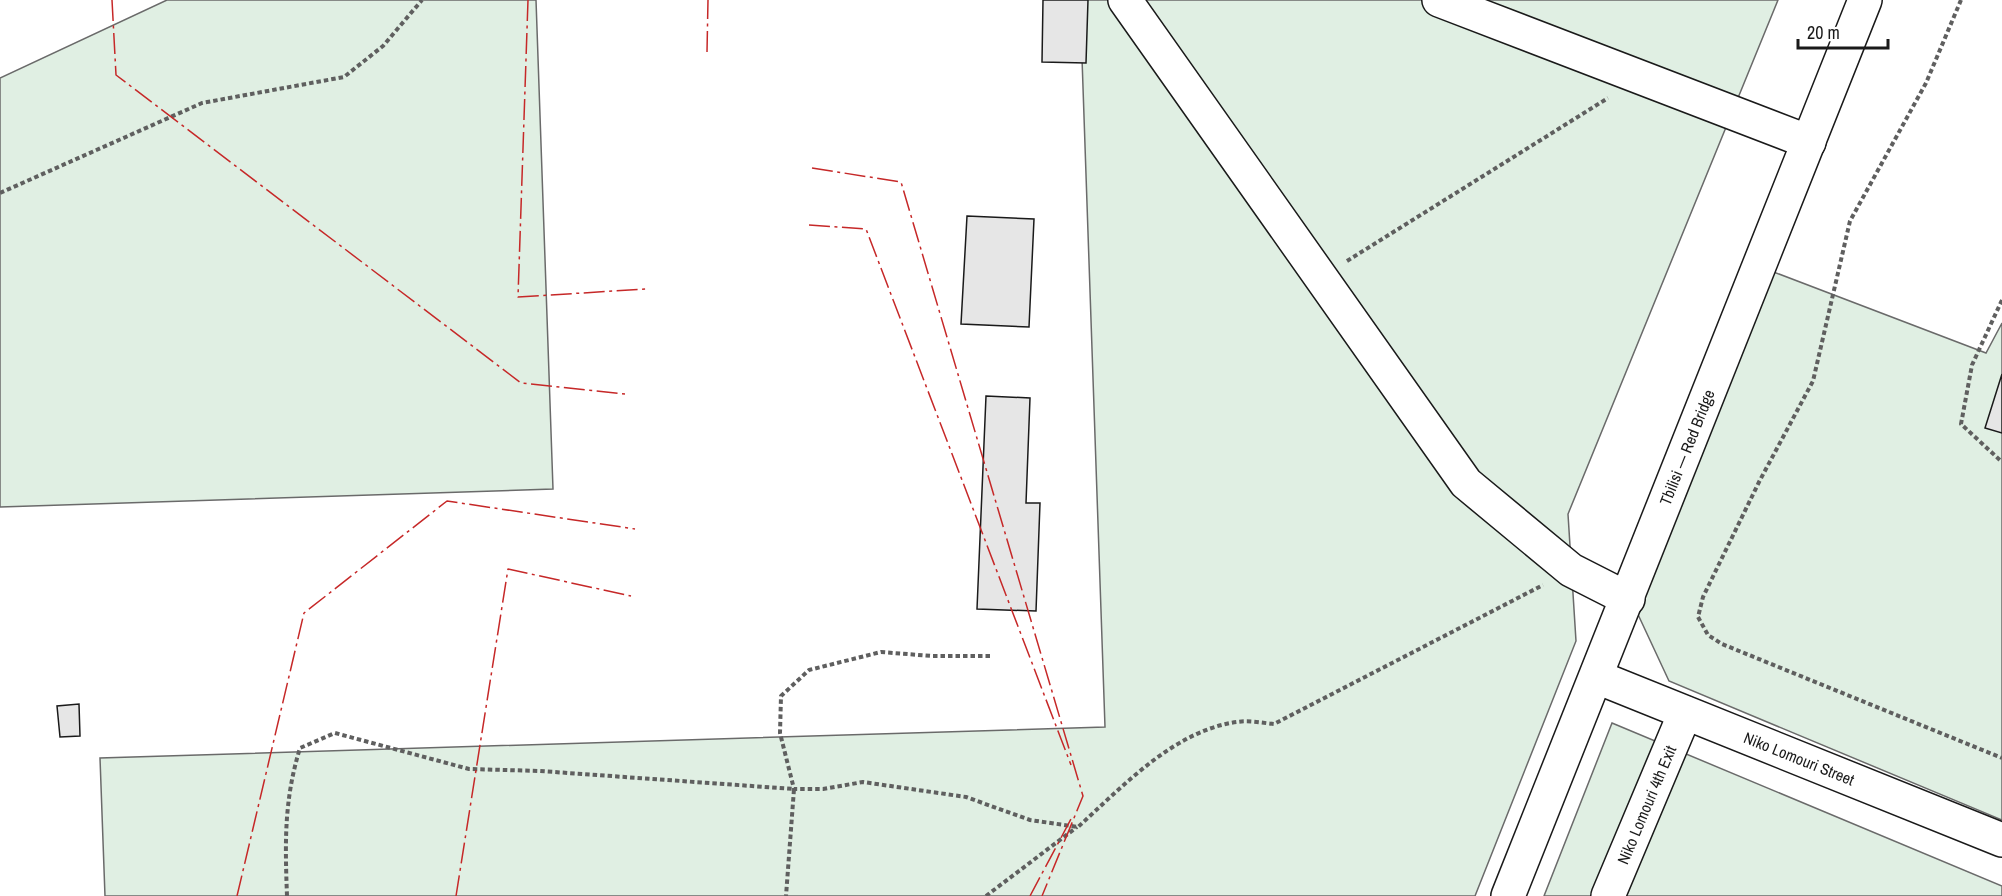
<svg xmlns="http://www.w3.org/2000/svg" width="2002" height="896" font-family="'Archivo Narrow',sans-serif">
	<rect width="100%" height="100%" fill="#fff"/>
	<g fill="#e0efe3" stroke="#6a6a6a" stroke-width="1.5">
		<polygon points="167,0 536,0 553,489 0,507 0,78"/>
		<polygon points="1080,0 1778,0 1568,514 1576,641 1475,896 105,896 100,758 1105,727"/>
		<polygon points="1771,271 1986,353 2002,323 2002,820 1669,681 1635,608"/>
		<polygon points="1612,723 2002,886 2002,896 1544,896"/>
	</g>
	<g fill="#e6e6e6" stroke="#1a1a1a" stroke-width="1.5">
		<polygon points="1043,0 1088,0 1086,63 1042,62"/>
		<polygon points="967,216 1034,219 1029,327 961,324"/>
		<polygon points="2002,374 2002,433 1985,428"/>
		<polygon points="986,396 1030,398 1026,503 1040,503 1036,611 977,609"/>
		<polygon points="79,704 80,736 60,737 57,706"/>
	</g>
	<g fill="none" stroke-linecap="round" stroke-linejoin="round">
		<g stroke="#1a1a1a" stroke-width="36">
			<g id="minor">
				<polyline points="1125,0 1466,483 1571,570 1628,599"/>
				<polyline points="1439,0 1809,142"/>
				<path id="s1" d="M1597,677L2002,840"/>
				<path id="s2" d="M1608,896L1685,713"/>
			</g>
		</g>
		<g stroke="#1a1a1a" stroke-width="36">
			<g id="highway">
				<path id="s3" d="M1508,896L1865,0"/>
			</g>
		</g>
		<g stroke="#5f5f5f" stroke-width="4" stroke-dasharray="4.5 3" stroke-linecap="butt">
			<polyline points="1961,0 1926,83 1850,221 1813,381 1759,482 1703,597 1698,617 1708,635 1722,644 2002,758"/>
			<polyline points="0,193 202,103 344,77 383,46 422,0"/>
			<polyline points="1347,261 1608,98"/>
			<polyline points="2002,300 1972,365 1961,424 2002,462"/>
			<path d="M990,656H932L881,652L809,670L781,696L780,733L794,789H823L863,782L966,797L1030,820L1078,827C1123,786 1175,730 1237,722C1249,720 1263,723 1274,724L1543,585"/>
			<path d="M287,896C285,842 284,800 300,748L335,733L469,769L540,771L794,789L786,896"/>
			<polyline points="986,896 1077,827"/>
		</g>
		<use href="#minor" stroke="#fff" stroke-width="33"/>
		<use href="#highway" stroke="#fff" stroke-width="33"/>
		<g stroke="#c62828" stroke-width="1.5" stroke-dasharray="21 4.5 3 4.5" stroke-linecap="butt">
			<polyline points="112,0 116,75 521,383 625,394"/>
			<polyline points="528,0 518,297 646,289"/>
			<polyline points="707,52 708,0"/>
			<polyline points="812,168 901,182 1083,796 1042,896"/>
			<polyline points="809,225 866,229 1071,765"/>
			<polyline points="237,896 304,613 447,501 635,529"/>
			<polyline points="456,896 508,569 631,596"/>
			<polyline points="1030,896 1071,819"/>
		</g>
	</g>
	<g text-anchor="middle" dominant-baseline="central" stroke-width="4.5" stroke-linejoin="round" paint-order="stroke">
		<g font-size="16" fill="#1a1a1a" stroke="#fff">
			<text stroke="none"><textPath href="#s3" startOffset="483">Tbilisi — Red Bridge</textPath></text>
			<text stroke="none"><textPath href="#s1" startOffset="218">Niko Lomouri Street</textPath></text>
			<text stroke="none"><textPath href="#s2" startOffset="99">Niko Lomouri 4th Exit</textPath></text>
		</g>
	</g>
	<path d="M1798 39v9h90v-9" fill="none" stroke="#1a1a1a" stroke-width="3"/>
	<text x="1807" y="39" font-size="18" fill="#1a1a1a" stroke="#ffffff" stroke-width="4.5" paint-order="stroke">20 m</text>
</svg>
